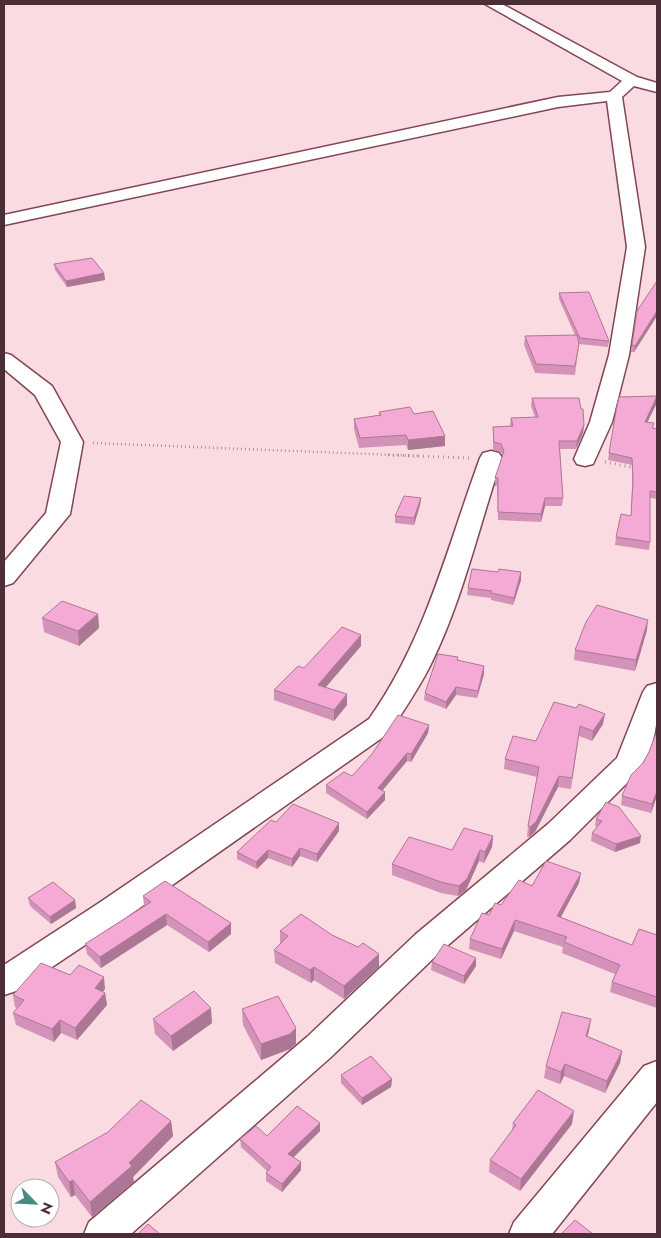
<svg xmlns="http://www.w3.org/2000/svg" width="661" height="1238" font-family="Jost,sans-serif">
	<rect width="100%" height="100%" fill="#fadbe1"/>
	<g fill="none" stroke-linecap="round" stroke-linejoin="round">
		<g stroke="#834555" stroke-width="3">
			<g id="street">
				<polygon points="485,4 502,4 637,77 657,83 657,92 634,86 622,97 645,247 629,355 612,422 593,464 585,466 577,464 574,459 590,422 609,355 627,247 607,101 558,107 4,225 4,215 558,97 610,92 622,81"/>
				<polygon points="4,353 11,355 52,386 83,442 70,514 13,583 4,586 4,562 46,513 61,442 35,395 4,369"/>
				<path d="M491,451L499,453L502,458C479,526 463,599 431,664C419,688 404,710 389,733L121,921L16,991L4,995V965L99,903L369,719C425,641 447,548 480,458L483,453Z"/>
				<path d="M657,683C659,714 657,743 640,770L570,840L440,952L331,1057L131,1234H84L89,1222L307,1037L416,934L548,824L617,758L643,692L647,686Z"/>
				<polygon points="657,1061 657,1102 552,1234 509,1234 514,1222 644,1066"/>
			</g>
		</g>
		<polyline stroke="#ae9096" stroke-width="2.5" stroke-dasharray="1 3" stroke-linecap="butt" points="93,443 420,456"/>
		<g stroke="#ae9096" stroke-width="3" stroke-dasharray="1 4" stroke-linecap="butt">
			<polyline points="388,455 469,458"/>
			<polyline points="605,462 636,468"/>
		</g>
		<use href="#street" fill="#fff" fill-rule="evenodd"/>
	</g>
	<g fill="#d392b7">
		<polygon points="54,264 104,273 105,280 67,287 55,270"/>
		<polygon points="657,281 657,316 634,352 631,352 637,311"/>
		<polygon points="559,293 609,341 608,347 579,344 575,375 535,373 524,345 525,336 575,335 559,299"/>
		<polygon points="657,396 657,403 647,422 654,428 657,429 657,499 650,498 650,542 649,550 615,545 616,537 631,516 632,487 632,465 608,460 609,453"/>
		<polygon points="532,398 584,425 583,433 576,449 560,449 563,498 562,506 545,506 541,522 498,520 497,486 495,486 495,478 503,456 501,452 493,450 493,427 510,426 511,418 535,417 531,406"/>
		<polygon points="379,412 414,414 445,446 408,450 406,445 359,448 354,429 354,419 379,415"/>
		<polygon points="421,498 420,505 414,525 395,523 395,516"/>
		<polygon points="498,572 521,572 521,580 513,605 491,600 491,598 467,595 468,588"/>
		<polygon points="98,614 99,628 79,646 44,632 42,618"/>
		<polygon points="647,630 635,671 574,660 575,650"/>
		<polygon points="361,646 326,687 347,705 334,721 274,700 274,690 304,668"/>
		<polygon points="458,657 458,661 484,666 484,674 477,698 456,695 446,709 424,700 425,693"/>
		<polygon points="554,702 603,724 592,741 579,736 571,789 558,787 535,832 529,837 527,837 528,826 537,777 504,769 505,759 536,741"/>
		<polygon points="429,725 428,733 411,762 407,761 382,790 385,792 385,800 367,819 326,793 326,785 352,776"/>
		<polygon points="657,731 657,796 651,813 621,805 622,796 649,752"/>
		<polygon points="606,802 640,843 615,852 591,841 592,833 597,827 595,826 596,819"/>
		<polygon points="276,822 339,831 317,862 300,856 292,867 268,858 257,869 237,859 237,852"/>
		<polygon points="493,836 492,847 484,863 479,861 466,890 458,896 441,893 392,875 392,864 452,850"/>
		<polygon points="579,883 561,917 632,945 657,935 657,1008 610,992 612,982 615,974 562,953 563,947 514,931 501,959 469,949 470,939 489,915 501,905 532,886"/>
		<polygon points="143,896 231,934 209,952 167,925 101,968 87,954 85,944 144,906"/>
		<polygon points="28,898 75,900 76,908 51,924 30,906"/>
		<polygon points="280,931 332,935 358,947 379,954 379,967 344,999 314,980 311,983 275,963 274,950 280,944"/>
		<polygon points="476,958 476,966 464,984 431,970 432,962"/>
		<polygon points="105,989 103,992 105,993 107,1005 77,1040 61,1033 54,1042 16,1025 13,1013 17,1008 15,1007 13,995"/>
		<polygon points="242,1009 296,1028 296,1044 290,1049 261,1060 243,1025"/>
		<polygon points="153,1019 212,1023 173,1051 155,1034"/>
		<polygon points="591,1019 587,1036 622,1051 620,1063 605,1093 564,1076 560,1084 544,1078 546,1066"/>
		<polygon points="341,1075 392,1079 391,1087 362,1105 341,1083"/>
		<polygon points="171,1121 173,1136 133,1177 134,1182 92,1217 75,1195 71,1197 58,1177 55,1162"/>
		<polygon points="320,1123 320,1131 293,1157 301,1170 282,1192 266,1181 266,1173 267,1171 241,1147 240,1139 267,1136"/>
		<polygon points="513,1123 572,1124 520,1191 489,1172 490,1160 512,1131"/>
	</g>
	<g fill="#ac7795">
		<polygon points="104,273 105,280 67,287 66,281"/>
		<polygon points="657,311 657,316 634,352 635,346"/>
		<polygon points="657,396 657,403 644,429 645,422"/>
		<polygon points="584,425 583,433 576,449 577,441"/>
		<polygon points="445,436 445,446 408,450 408,440"/>
		<polygon points="421,498 420,505 414,525 414,518"/>
		<polygon points="545,498 545,506 541,522 541,514"/>
		<polygon points="521,572 521,580 513,605 514,598"/>
		<polygon points="98,614 99,628 79,646 78,631"/>
		<polygon points="648,620 647,630 635,671 636,660"/>
		<polygon points="361,635 361,646 319,695 318,685"/>
		<polygon points="484,666 484,674 477,698 478,691"/>
		<polygon points="456,687 456,695 446,709 446,702"/>
		<polygon points="347,694 347,705 334,721 334,710"/>
		<polygon points="605,714 603,724 592,741 593,731"/>
		<polygon points="429,725 428,733 411,762 411,754"/>
		<polygon points="407,753 407,761 378,796 378,788"/>
		<polygon points="559,776 558,787 535,832 529,837 530,827"/>
		<polygon points="657,791 657,796 651,813 652,804"/>
		<polygon points="385,792 385,800 367,819 367,812"/>
		<polygon points="339,823 339,831 317,862 317,854"/>
		<polygon points="493,836 492,847 484,863 485,852"/>
		<polygon points="641,836 640,843 615,852 616,844"/>
		<polygon points="300,848 300,856 292,867 292,859"/>
		<polygon points="268,850 268,858 257,869 256,862"/>
		<polygon points="480,850 479,861 466,890 458,896 459,886"/>
		<polygon points="581,873 579,883 556,926 557,916"/>
		<polygon points="75,900 76,908 51,924 50,917"/>
		<polygon points="166,914 167,925 101,968 100,957"/>
		<polygon points="515,920 514,931 501,959 502,949"/>
		<polygon points="231,923 231,934 209,952 208,942"/>
		<polygon points="379,954 379,967 344,999 344,986"/>
		<polygon points="476,958 476,966 464,984 464,976"/>
		<polygon points="314,967 314,980 311,983 310,970"/>
		<polygon points="104,977 105,989 96,1000 95,988"/>
		<polygon points="105,993 107,1005 77,1040 75,1028"/>
		<polygon points="211,1008 212,1023 173,1051 171,1036"/>
		<polygon points="591,1019 589,1031 584,1048 586,1036"/>
		<polygon points="60,1020 61,1033 54,1042 52,1029"/>
		<polygon points="296,1028 296,1044 290,1049 261,1060 261,1044"/>
		<polygon points="622,1051 620,1063 605,1093 607,1081"/>
		<polygon points="565,1064 564,1076 560,1084 561,1072"/>
		<polygon points="392,1079 391,1087 362,1105 362,1098"/>
		<polygon points="574,1111 572,1124 520,1191 521,1179"/>
		<polygon points="171,1121 173,1136 133,1177 134,1182 92,1217 90,1202"/>
		<polygon points="320,1123 320,1131 289,1162 288,1154"/>
		<polygon points="301,1162 301,1170 282,1192 282,1184"/>
		<polygon points="73,1180 75,1195 71,1197 69,1182"/>
	</g>
	<g fill="#f5aad5" stroke="#ac7795">
		<polygon points="92,258 104,273 66,281 54,264"/>
		<polygon points="657,281 657,311 635,346 632,345 637,311"/>
		<polygon points="589,292 609,341 580,338 559,293"/>
		<polygon points="577,335 579,344 575,366 536,364 525,336"/>
		<polygon points="657,396 645,422 654,423 652,428 657,429 657,492 650,491 650,542 616,537 621,514 631,516 633,480 632,458 609,453 616,411 619,397"/>
		<polygon points="532,398 579,398 581,409 583,409 584,425 577,441 559,441 563,498 545,498 541,514 498,512 498,478 495,478 504,451 501,444 494,442 493,427 513,426 511,418 538,417"/>
		<polygon points="410,407 414,414 433,411 445,436 408,440 406,435 360,438 354,419 381,415 379,412"/>
		<polygon points="404,496 421,498 414,518 395,516"/>
		<polygon points="472,569 498,572 499,569 521,572 514,598 491,593 492,591 468,588"/>
		<polygon points="62,601 98,614 78,631 42,618"/>
		<polygon points="597,605 648,620 636,660 575,650 586,622"/>
		<polygon points="342,627 361,635 318,685 347,694 334,710 274,690 298,666 304,668"/>
		<polygon points="438,654 458,657 457,660 484,666 478,691 456,687 446,702 425,693"/>
		<polygon points="554,702 576,708 579,704 605,714 593,731 580,726 572,778 559,776 536,822 530,827 528,826 539,767 505,759 513,736 536,741"/>
		<polygon points="398,715 429,725 411,754 407,753 378,788 385,792 367,812 326,785 344,772 352,776 372,754"/>
		<polygon points="657,731 657,791 652,804 622,796 631,775 643,763 649,752"/>
		<polygon points="606,802 619,807 641,836 616,844 592,833 602,821 596,819"/>
		<polygon points="293,804 339,823 317,854 300,848 292,859 268,850 256,862 237,852 271,820 276,822"/>
		<polygon points="464,828 493,836 485,852 480,850 467,879 459,886 441,882 392,864 409,837 452,850"/>
		<polygon points="546,861 581,873 557,916 632,945 639,929 657,935 657,997 612,982 620,965 564,942 567,937 515,920 502,949 470,939 482,913 489,915 495,903 501,905 519,880 532,886"/>
		<polygon points="165,881 231,923 208,942 166,914 100,957 85,944 151,902 143,896"/>
		<polygon points="53,882 75,900 50,917 28,898"/>
		<polygon points="301,914 332,935 358,947 363,943 379,954 344,986 314,967 310,970 274,950 288,936 280,931"/>
		<polygon points="444,944 476,958 464,976 432,962"/>
		<polygon points="41,963 70,975 79,965 104,977 95,988 105,993 75,1028 60,1020 52,1029 13,1013 24,1000 13,995"/>
		<polygon points="194,991 211,1008 171,1036 153,1019"/>
		<polygon points="278,996 296,1028 290,1034 261,1044 242,1009"/>
		<polygon points="562,1012 591,1019 586,1036 622,1051 607,1081 565,1064 561,1072 546,1066"/>
		<polygon points="371,1056 392,1079 362,1098 341,1075"/>
		<polygon points="538,1090 574,1111 521,1179 490,1160 516,1125 513,1123"/>
		<polygon points="141,1100 171,1121 129,1163 132,1166 90,1202 73,1180 69,1182 55,1162 108,1132"/>
		<polygon points="297,1106 320,1123 288,1154 301,1162 282,1184 266,1173 271,1167 240,1139 256,1126 267,1136"/>
		<polygon points="575,1220 593,1234 561,1234"/>
		<polygon points="148,1224 160,1234 138,1234"/>
	</g>
	<rect width="661" height="1238" fill="none" stroke="#4c2f36" stroke-width="10"/>
	<g transform="translate(35 1203) rotate(114)"><circle r="24" fill="#ffffff" stroke="#b7acaf"/>
	<path d="M0-4L9 19L0 12L-9 19Z" fill="#458b81"/>
	<text y="-8" font-size="14" font-weight="bold" text-anchor="middle" fill="#4c2f36">N</text>
	</g>
</svg>
